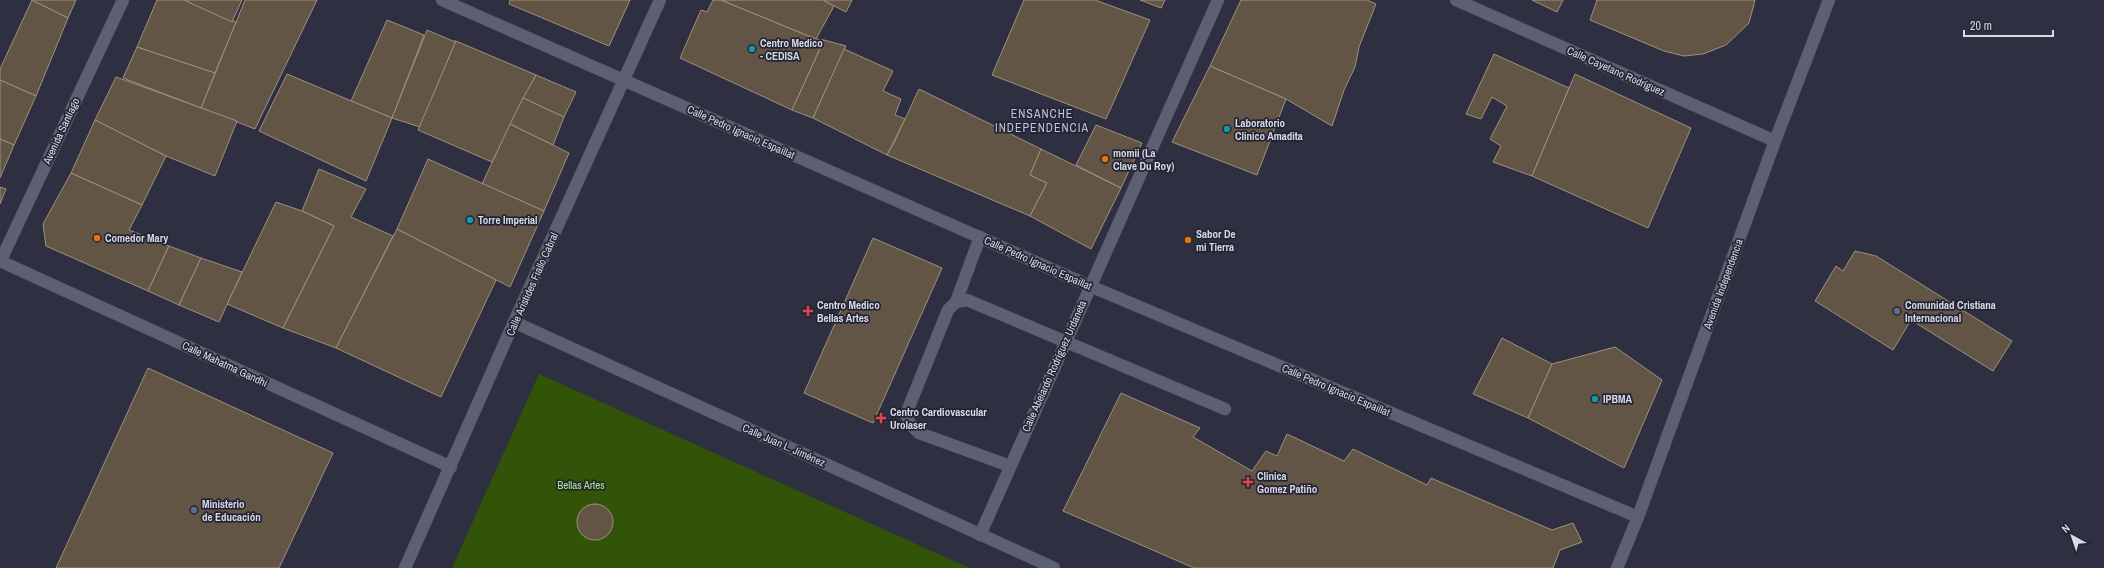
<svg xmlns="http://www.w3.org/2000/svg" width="2104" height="568" font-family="'Archivo Narrow',sans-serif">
	<rect width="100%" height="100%" fill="#2e2f40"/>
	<polygon fill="#325408" points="539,374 925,548 970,568 452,568"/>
	<g fill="#635546" stroke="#9f907f">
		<polygon points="32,0 68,18 36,96 0,80 0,69"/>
		<polygon points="32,0 76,0 68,18"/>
		<polygon points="157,0 185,0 236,22 215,73 137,47"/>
		<polygon points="184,0 242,0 232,22"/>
		<polygon points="245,0 317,0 255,129 201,108"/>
		<polygon points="510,0 630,0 609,46 509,4"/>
		<polygon points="713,0 721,0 816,39 824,40 792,110 680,58 701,10 707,12"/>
		<polygon points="721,0 823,0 834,6 816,39"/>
		<polygon points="823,0 852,0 846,12"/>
		<polygon points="1024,0 1095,0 1150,20 1106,119 992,75"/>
		<polygon points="1140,0 1165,0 1161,8"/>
		<polygon points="1241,0 1367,0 1376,4 1359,47 1355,67 1344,90 1332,126 1286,99 1210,66"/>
		<polygon points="1532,0 1563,0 1557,12"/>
		<polygon points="1597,0 1755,0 1749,23 1726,45 1703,54 1684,56 1664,51 1590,20"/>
		<polygon points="387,20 424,35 392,118 351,101"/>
		<polygon points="427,30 453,41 456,41 420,127 392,118"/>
		<polygon points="824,40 846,46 813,118 792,110"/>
		<polygon points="456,41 536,75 492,162 418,130"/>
		<polygon points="137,47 215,73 201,108 123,78"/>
		<polygon points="844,49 893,71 883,91 901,99 895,115 905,119 887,155 813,118"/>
		<polygon points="1494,54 1569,88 1532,176 1493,162 1501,146 1490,139 1507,106 1492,97 1481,119 1466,114"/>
		<polygon points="1210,66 1286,99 1257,175 1172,142"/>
		<polygon points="287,74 392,118 366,181 259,131"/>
		<polygon points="1575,74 1691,128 1648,228 1532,176"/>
		<polygon points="536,75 576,92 564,117 523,98"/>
		<polygon points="116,77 237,121 215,176 166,156 95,120"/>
		<polygon points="0,80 36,96 14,145 0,139"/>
		<polygon points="919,89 1041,149 1030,175 1047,183 1030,216 887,155 894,143"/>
		<polygon points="523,98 564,117 553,145 510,124"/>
		<polygon points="95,120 166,156 142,205 71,173"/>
		<polygon points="510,124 569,153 544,211 482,184"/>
		<polygon points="1096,125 1142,143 1121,188 1076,165"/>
		<polygon points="0,139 14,145 0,178"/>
		<polygon points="1041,149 1121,188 1091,249 1030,216 1047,183 1030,175"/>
		<polygon points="428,159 544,211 510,287 397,229"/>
		<polygon points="319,169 366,189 351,217 393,236 336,348 283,328 334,226 302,211"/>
		<polygon points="71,173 142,205 129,230 169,246 148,291 46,246 43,224"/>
		<polygon points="0,187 6,189 0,204"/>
		<polygon points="276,202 302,211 334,226 283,328 227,304"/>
		<polygon points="397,229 496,280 441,397 336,348"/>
		<polygon points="873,238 942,268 873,423 804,393"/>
		<polygon points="169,246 201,258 179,305 148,291"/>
		<polygon points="1855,251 1876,256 2012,341 1993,371 1911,320 1893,350 1815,301 1836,266 1843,271"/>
		<polygon points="201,258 242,272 219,322 179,305"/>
		<polygon points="1502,338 1552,364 1528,418 1473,394"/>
		<polygon points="1615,347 1662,380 1624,468 1528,418 1552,364"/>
		<polygon points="148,368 333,453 279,568 56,568"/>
		<polygon points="1121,393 1200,428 1193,437 1252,471 1266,451 1277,456 1287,434 1344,461 1353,449 1427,485 1431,478 1552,530 1573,523 1582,542 1560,550 1553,568 1194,568 1063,511"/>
		<circle cx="595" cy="522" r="18"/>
	</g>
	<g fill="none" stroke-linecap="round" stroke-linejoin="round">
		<g stroke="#494a58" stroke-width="13">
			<g id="lane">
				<polyline points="956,302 980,237"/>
				<polyline points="1010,466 919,433 910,424 906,414 948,310 956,302 967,300 1225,409"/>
			</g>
		</g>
		<g stroke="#494a58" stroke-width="13">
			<g id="street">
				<polyline points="442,0 1090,286 1638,517"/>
				<polyline points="1456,0 1775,141"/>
				<polyline points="0,261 451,467"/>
				<polyline points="514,322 1054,568"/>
				<polyline points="980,535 1218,0"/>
				<polyline points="405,568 514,322 660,0"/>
			</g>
		</g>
		<g stroke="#494a58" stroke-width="13">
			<g id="secondary">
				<polyline points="0,262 123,0"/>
				<polyline points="1617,568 1638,517 1775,141 1829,0"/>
			</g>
		</g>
		<use href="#lane" stroke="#5d5f72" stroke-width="12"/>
		<use href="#street" stroke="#5d5f72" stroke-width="12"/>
		<use href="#secondary" stroke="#5d5f72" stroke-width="12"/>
	</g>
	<g fill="#0f9aa8" stroke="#242535" stroke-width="1.5">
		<circle cx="752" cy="49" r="4"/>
		<circle cx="1227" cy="129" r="4"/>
		<circle cx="470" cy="220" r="4"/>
		<circle cx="1595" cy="399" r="4"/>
	</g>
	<g fill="#e8710a" stroke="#242535" stroke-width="1.5">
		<circle cx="1105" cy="159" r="4"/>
		<circle cx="97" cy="238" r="4"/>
		<circle cx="1188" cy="240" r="4"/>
	</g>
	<g fill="#e0444e" stroke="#242535" stroke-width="1.5">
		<path d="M806 305h4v4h4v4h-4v4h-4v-4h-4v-4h4z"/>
		<path d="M879 412h4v4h4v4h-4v4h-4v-4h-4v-4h4z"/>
		<path d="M1246 476h4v4h4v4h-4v4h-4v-4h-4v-4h4z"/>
	</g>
	<g fill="#5c6f8a" stroke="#242535" stroke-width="1.5">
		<circle cx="1897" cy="311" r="4"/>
		<circle cx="194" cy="510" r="4"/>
	</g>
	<g text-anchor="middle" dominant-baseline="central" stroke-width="3.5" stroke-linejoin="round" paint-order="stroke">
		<g font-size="11" font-weight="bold" fill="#d9dae5" stroke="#242535" text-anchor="start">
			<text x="760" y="43">Centro Medico<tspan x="760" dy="13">- CEDISA</tspan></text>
			<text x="1235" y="123">Laboratorio<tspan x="1235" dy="13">Clinico Amadita</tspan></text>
			<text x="1113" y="153">momii (La<tspan x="1113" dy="13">Clave Du Roy)</tspan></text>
			<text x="478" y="220">Torre Imperial</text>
			<text x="1196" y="234">Sabor De<tspan x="1196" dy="13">mi Tierra</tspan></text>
			<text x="105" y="238">Comedor Mary</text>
			<text x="817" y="305">Centro Medico<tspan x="817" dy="13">Bellas Artes</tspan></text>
			<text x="1905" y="305">Comunidad Cristiana<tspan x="1905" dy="13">Internacional</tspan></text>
			<text x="1603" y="399">IPBMA</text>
			<text x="890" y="412">Centro Cardiovascular<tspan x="890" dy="13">Urolaser</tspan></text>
			<text x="1257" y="476">Clinica<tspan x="1257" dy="13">Gomez Patiño</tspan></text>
			<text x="202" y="504">Ministerio<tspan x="202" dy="13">de Educación</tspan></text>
		</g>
		<g font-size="11" fill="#d9dae5" stroke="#242535">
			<text transform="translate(1616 71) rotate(24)">Calle Cayetano Rodríguez</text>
			<text transform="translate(61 131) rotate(-65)">Avenida Santiago</text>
			<text transform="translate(741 132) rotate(24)">Calle Pedro Ignacio Espaillat</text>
			<text transform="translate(1038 263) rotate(24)">Calle Pedro Ignacio Espaillat</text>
			<text transform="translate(532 284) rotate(-66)">Calle Arístides Fiallo Cabral</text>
			<text transform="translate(1723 284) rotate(-70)">Avenida Independencia</text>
			<text transform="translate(225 364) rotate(25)">Calle Mahatma Gandhi</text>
			<text transform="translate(1054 366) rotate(-66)">Calle Abelardo Rodríguez Urdaneta</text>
			<text transform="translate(1336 390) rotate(23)">Calle Pedro Ignacio Espaillat</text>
			<text transform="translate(784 445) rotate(24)">Calle Juan L. Jiménez</text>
		</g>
		<g font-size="11" fill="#b0e682" stroke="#242535">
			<text x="581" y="485">Bellas Artes</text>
		</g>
		<g font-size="12" letter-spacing="1" fill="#c1c3d9" stroke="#242535">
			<text x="1042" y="114">ENSANCHE<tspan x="1042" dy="14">INDEPENDENCIA</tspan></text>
		</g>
	</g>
	<g transform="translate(2072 536) rotate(320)" stroke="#242535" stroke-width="3" paint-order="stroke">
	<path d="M0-3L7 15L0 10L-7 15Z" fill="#d9dae5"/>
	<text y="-6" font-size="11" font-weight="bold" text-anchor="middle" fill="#d9dae5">N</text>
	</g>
	<path d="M1964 30v6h89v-6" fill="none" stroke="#d9dae5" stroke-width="2"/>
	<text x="1970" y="30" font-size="12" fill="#d9dae5" stroke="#242535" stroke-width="3" paint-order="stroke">20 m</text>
</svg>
